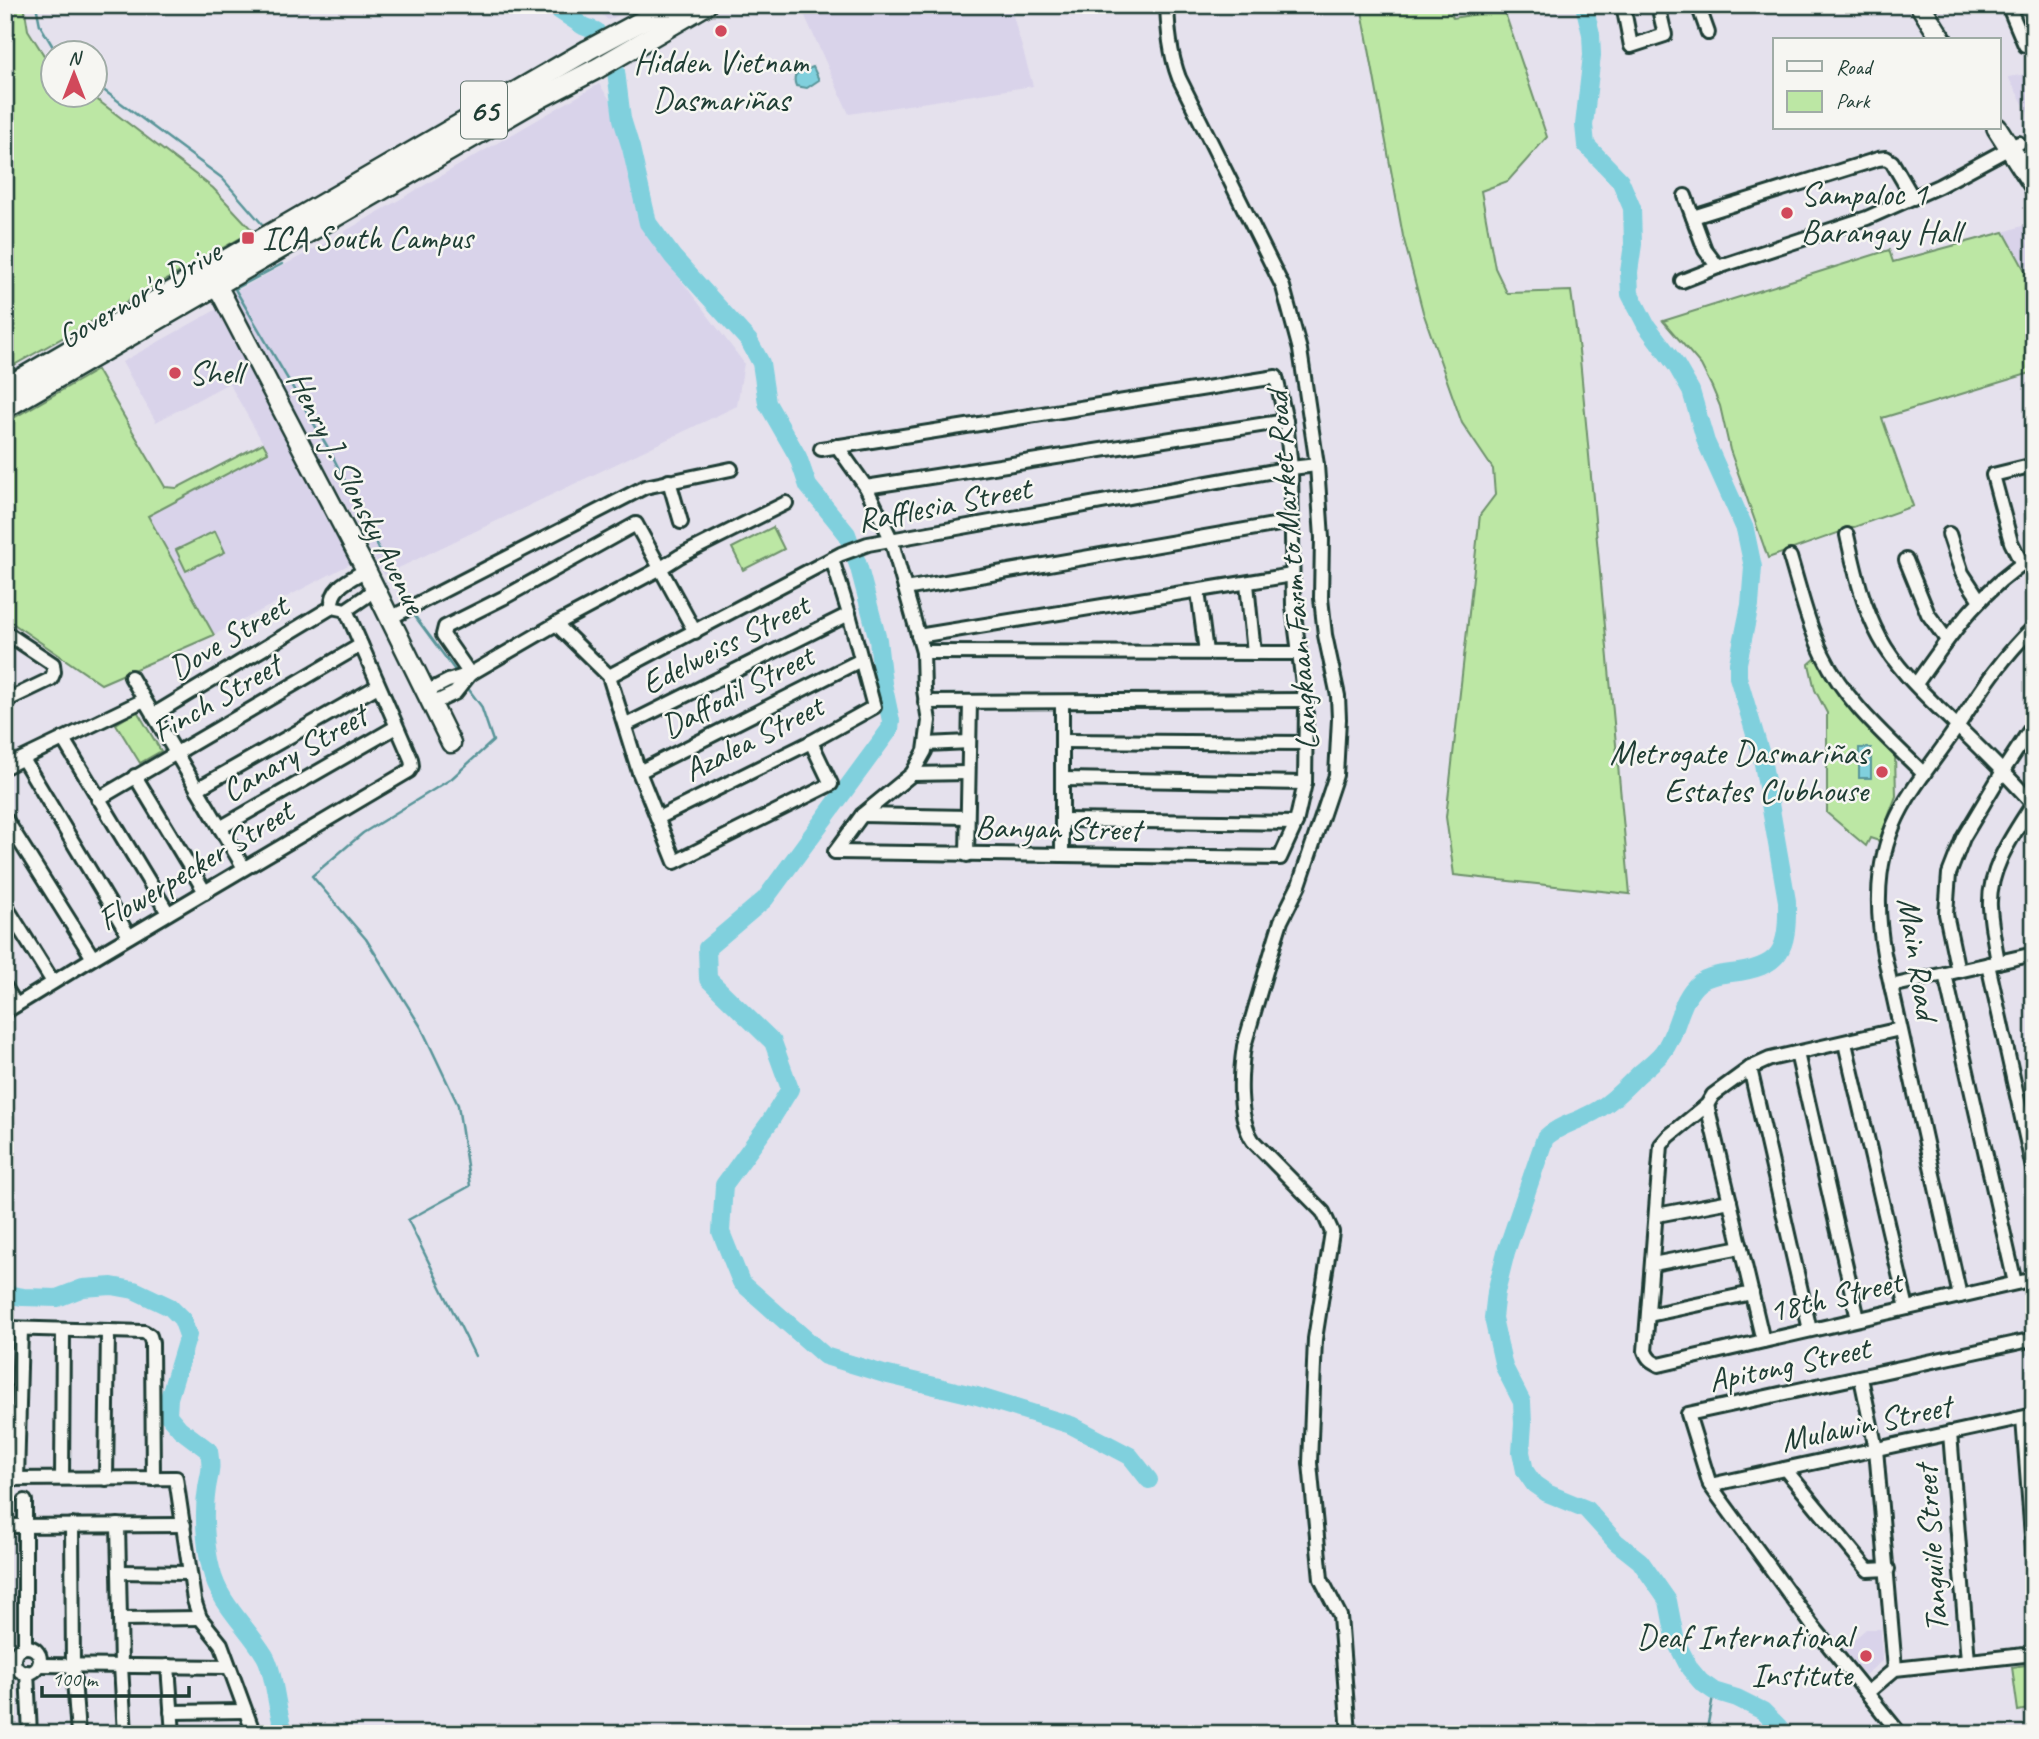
<svg xmlns="http://www.w3.org/2000/svg" width="2039" height="1739" font-family="Caveat,sans-serif">
	<rect width="100%" height="100%" fill="#e5e1ed"/>
	<filter id="ink" filterUnits="userSpaceOnUse"><feTurbulence type="fractalNoise" baseFrequency=".0143" numOctaves="2"/><feDisplacementMap in="SourceGraphic" scale="14" xChannelSelector="R" yChannelSelector="G"/><feConvolveMatrix kernelMatrix="1 2 1 2 8 2 1 2 1" color-interpolation-filters="sRGB"/></filter>
	<g filter="url(#ink)">
		<g fill="#d9d3ea">
			<polygon points="592,5 642,5 608,20"/>
			<polygon points="800,5 1010,5 1033,86 849,114"/>
			<polygon points="2034,73 2034,123 2008,77"/>
			<polygon points="599,84 611,101 640,226 744,363 737,406 384,575 231,294 323,244"/>
			<polygon points="2034,222 2034,280 2030,282 2004,232"/>
			<polygon points="221,307 354,562 214,635 148,516 268,452 229,383 156,422 122,362"/>
			<polygon points="1866,1629 1881,1629 1882,1661 1865,1675 1843,1649"/>
		</g>
		<g fill="#bce7a4" stroke="#6e926c" stroke-width="2">
			<polygon points="5,5 24,5 28,30 47,60 52,64 52,94 91,95 213,188 253,231 5,370"/>
			<polygon points="1361,5 1449,5 1453,18 1504,10 1547,137 1508,181 1481,191 1495,268 1507,293 1571,291 1580,359 1630,894 1454,875 1446,817 1480,515 1495,495 1493,469 1462,423 1423,312 1403,236"/>
			<polygon points="2004,232 2034,287 2034,372 1882,418 1913,506 1768,558 1730,450 1720,406 1712,387 1701,365 1663,321 1889,250 1893,262"/>
			<polygon points="97,370 165,487 177,488 263,443 268,452 148,516 214,635 101,684 5,618 5,423"/>
			<polygon points="773,527 784,549 743,570 732,548"/>
			<polygon points="215,531 225,552 186,571 176,550"/>
			<polygon points="1817,657 1835,686 1855,713 1895,754 1896,796 1879,841 1870,838 1866,846 1827,813 1827,713 1815,690 1809,664"/>
			<polygon points="137,711 161,751 140,763 116,724"/>
			<polygon points="2033,1664 2034,1708 2018,1711 2012,1667"/>
		</g>
		<g fill="#80d0dd" stroke="#599599" stroke-width="2">
			<path d="M813,67L819,80L807,88L796,86C790,71 803,72 813,67Z"/>
			<rect x="1859" y="748" width="12" height="30"/>
		</g>
		<g fill="none" stroke-linecap="round" stroke-linejoin="round">
			<g stroke="#599599" stroke-width="2.5">
				<polyline points="36,5 40,25 56,52"/>
				<polyline points="94,83 222,178 262,224"/>
				<polyline points="282,264 235,289 330,451 407,605"/>
				<polyline points="411,611 457,673"/>
				<polyline points="467,687 481,706 493,741 451,779 363,833 312,876 366,939 421,1027 458,1105 470,1186 408,1220 475,1356"/>
				<polyline points="1706,1734 1714,1691"/>
			</g>
			<g stroke="#80d0dd" stroke-width="18">
				<polyline points="551,5 583,26 596,31"/>
				<path d="M1584,5L1591,34L1592,55L1584,125L1586,145L1620,180L1632,208L1633,244L1629,272L1630,294L1646,325L1676,365L1691,391L1706,442L1745,529L1753,567L1750,605L1738,663V677L1762,758L1787,901C1788,950 1782,967 1731,973C1721,974 1707,977 1700,982C1678,999 1679,1032 1662,1053C1655,1061 1646,1068 1638,1075C1623,1090 1608,1106 1588,1115C1573,1123 1558,1126 1545,1138L1506,1252L1496,1292L1493,1318L1504,1367L1522,1402L1523,1424L1521,1452L1525,1471L1534,1484L1547,1493L1586,1509L1616,1542L1640,1561L1668,1601L1676,1642L1690,1669L1701,1682L1714,1691L1737,1698L1763,1711L1779,1727L1783,1734"/>
				<polyline points="616,71 622,119 631,148 648,223 673,257 749,341 761,363 767,403 798,457 808,486 847,534 859,568 878,640 883,683 891,721 890,729 765,899 707,948 708,979 773,1042 790,1089 769,1123 724,1185 721,1232 741,1282 825,1356 884,1374 977,1396 1071,1425 1130,1456 1149,1480"/>
				<path d="M5,1294L23,1297L57,1298L83,1288L112,1286L134,1290L170,1307L182,1319L188,1335L169,1398L168,1415L180,1429L209,1451C212,1471 210,1470 207,1488C203,1512 205,1545 211,1569C219,1604 247,1626 265,1656C275,1673 276,1711 285,1734"/>
			</g>
			<g stroke="#1f3d34" stroke-width="18">
				<g id="street">
					<path d="M1167,5C1168,30 1170,54 1179,78L1283,287L1300,350L1317,465L1322,538L1321,598L1325,635L1338,696L1339,719L1336,775L1299,885L1281,921L1276,937L1244,1046C1240,1073 1237,1117 1253,1141L1323,1212L1332,1232L1315,1339L1310,1463L1321,1579L1340,1616L1349,1734"/>
					<polyline points="1623,5 1631,46 1665,35 1658,5"/>
					<polyline points="1698,5 1708,33"/>
					<polyline points="2008,5 2025,45 2034,44"/>
					<polyline points="1685,196 1705,250 1718,267"/>
					<polyline points="1693,217 1878,159 1886,158 1892,162 1913,198"/>
					<polyline points="1682,281 1718,267 1867,218 1939,186 2019,143"/>
					<polyline points="821,449 1276,377 1286,421 1291,468 1293,606 1306,708 1305,783 1296,823 1280,858 835,852"/>
					<polyline points="669,481 681,522"/>
					<polyline points="866,487 1286,421"/>
					<polyline points="1949,534 1962,573 1979,599"/>
					<path d="M1847,535C1855,571 1862,605 1880,638C1898,672 1931,700 1958,727C1984,752 2010,778 2034,805"/>
					<path d="M1790,557C1800,590 1808,625 1823,655C1846,703 1887,737 1924,774"/>
					<polyline points="1906,560 1928,614 1947,640"/>
					<polyline points="2022,564 2011,542 1993,475 2034,465"/>
					<polyline points="1247,584 1254,653"/>
					<polyline points="905,589 1291,522"/>
					<polyline points="1198,591 1206,652"/>
					<path d="M332,607C330,587 351,579 366,570"/>
					<polyline points="390,618 645,487 731,469"/>
					<polyline points="556,624 609,676 639,772 675,862 831,784 811,742"/>
					<polyline points="5,632 53,664 54,672 51,679 5,701"/>
					<polyline points="918,636 1292,575"/>
					<polyline points="923,652 1299,653"/>
					<polyline points="470,674 443,635 445,627 503,598 636,524 695,632"/>
					<polyline points="609,676 841,554 868,544 1291,468 1317,465"/>
					<polyline points="131,677 244,868"/>
					<path d="M1916,684C1951,634 1981,589 2034,556"/>
					<polyline points="426,692 448,681 470,674 556,624 661,568 680,556 786,503"/>
					<polyline points="925,702 1305,700"/>
					<polyline points="432,704 455,693 470,674"/>
					<polyline points="153,715 332,607 346,610 365,597 375,588"/>
					<polyline points="626,725 849,614"/>
					<polyline points="63,739 168,913"/>
					<polyline points="1062,741 1306,743"/>
					<polyline points="927,744 969,742"/>
					<polyline points="23,759 129,936"/>
					<polyline points="5,767 144,700"/>
					<polyline points="639,772 861,660"/>
					<polyline points="912,774 968,773"/>
					<polyline points="135,776 205,892"/>
					<polyline points="1062,779 1305,783"/>
					<polyline points="197,789 378,686"/>
					<polyline points="98,799 361,645"/>
					<polyline points="862,815 967,817"/>
					<polyline points="5,818 93,958"/>
					<polyline points="658,818 811,742 874,707 849,614 832,559"/>
					<polyline points="1062,820 1296,823"/>
					<polyline points="220,828 396,727"/>
					<polyline points="835,852 862,815 912,774 925,751 929,721 924,690 923,652 891,539 866,487 837,446"/>
					<polyline points="967,855 970,702"/>
					<polyline points="1062,855 1062,702"/>
					<polyline points="5,905 53,982"/>
					<path d="M1998,962C1995,944 1991,926 1990,907C1988,868 2014,834 2034,802"/>
					<polyline points="1988,964 2034,1173"/>
					<polyline points="1958,971 1946,914 1949,874 1963,838 2003,771 2034,724"/>
					<polyline points="1945,974 2015,1283"/>
					<polyline points="1891,986 2034,954"/>
					<polyline points="5,987 16,1005"/>
					<polyline points="5,1012 93,958 409,771 412,766 411,759 346,610"/>
					<path d="M1900,1029L1770,1059L1750,1068L1713,1095L1707,1105L1669,1136L1661,1145L1645,1351C1648,1359 1651,1361 1659,1365L2034,1279"/>
					<polyline points="1845,1043 1907,1308"/>
					<polyline points="1797,1053 1858,1319"/>
					<polyline points="1750,1068 1810,1330"/>
					<polyline points="1707,1105 1763,1341"/>
					<polyline points="1657,1215 1730,1201"/>
					<polyline points="1653,1264 1741,1247"/>
					<path d="M1960,1296L1884,954C1874,898 1877,848 1907,799C1921,776 1938,755 1953,733C1978,695 2001,658 2034,627"/>
					<polyline points="1649,1315 1752,1293"/>
					<polyline points="5,1328 144,1332 150,1336 152,1343 153,1479"/>
					<polyline points="1861,1378 1876,1449 1895,1669"/>
					<polyline points="2023,1418 2034,1563"/>
					<polyline points="1950,1433 1968,1661"/>
					<polyline points="1785,1469 1868,1570 1888,1569"/>
					<polyline points="62,1478 63,1330"/>
					<polyline points="5,1479 176,1478 194,1600 200,1618 221,1644 254,1734"/>
					<polyline points="17,1479 21,1329"/>
					<polyline points="106,1479 108,1331"/>
					<polyline points="1710,1485 2034,1415"/>
					<polyline points="72,1525 73,1665 78,1734"/>
					<polyline points="118,1525 121,1666 125,1734"/>
					<polyline points="5,1526 184,1525"/>
					<polyline points="119,1572 189,1573"/>
					<polyline points="120,1619 200,1618"/>
					<polyline points="25,1647 25,1501"/>
					<circle cx="27" cy="1660" r="13"/>
					<polyline points="39,1665 229,1667"/>
					<polyline points="168,1666 173,1734"/>
					<polyline points="27,1672 30,1734"/>
					<polyline points="1867,1693 1895,1669 2034,1654"/>
					<polyline points="171,1712 245,1711"/>
					<polyline points="1900,1734 1812,1625 1710,1485 1688,1414 2034,1339"/>
				</g>
			</g>
			<g stroke="#1f3d34" stroke-width="23">
				<polyline id="secondary" points="210,272 366,570 451,743"/>
			</g>
			<g stroke="#1f3d34" stroke-width="24">
				<g id="primary">
					<polyline points="1920,5 1942,40"/>
					<polyline points="1997,128 2034,186"/>
					<polyline points="5,388 588,50 672,5"/>
					<polyline points="5,408 540,98 598,68 706,5"/>
				</g>
			</g>
			<use href="#street" stroke="#f6f6f2" stroke-width="12"/>
			<use href="#secondary" stroke="#f6f6f2" stroke-width="18"/>
			<use href="#primary" stroke="#f6f6f2" stroke-width="19"/>
		</g>
	</g>
	<g fill="#d1495b" stroke="#f6f6f2" stroke-width="2.5">
		<circle cx="721" cy="31" r="7"/>
		<circle cx="1787" cy="213" r="7"/>
		<rect x="241" y="231" width="14" height="14" rx="3.5"/>
		<circle cx="175" cy="373" r="7"/>
		<circle cx="1882" cy="772" r="7"/>
		<circle cx="1866" cy="1656" r="7"/>
	</g>
	<g text-anchor="middle" dominant-baseline="central" stroke-width="5" stroke-linejoin="round" paint-order="stroke">
		<rect fill="#f6f6f2" stroke="#60746d" stroke-width="2" x="461" y="81.5" width="46" height="57" rx="5"/>
		<g font-size="32" font-weight="bold" fill="#1f3d34">
			<text x="484" y="110">65</text>
		</g>
		<g font-size="33" fill="#1f3d34" stroke="#f6f6f2" text-anchor="start">
			<text x="721" y="62" text-anchor="middle">Hidden Vietnam<tspan x="721" dy="38">Dasmariñas</tspan></text>
			<text x="1801" y="194">Sampaloc 1<tspan x="1801" dy="38">Barangay Hall</tspan></text>
			<text x="262" y="238">ICA South Campus</text>
			<text x="189" y="373">Shell</text>
			<text x="1868" y="753" text-anchor="end">Metrogate Dasmariñas<tspan x="1868" dy="38">Estates Clubhouse</tspan></text>
			<text x="1852" y="1637" text-anchor="end">Deaf International<tspan x="1852" dy="38">Institute</tspan></text>
		</g>
		<g font-size="33" fill="#1f3d34" stroke="#f6f6f2">
			<text transform="translate(139 294) rotate(-30)">Governor's Drive</text>
			<text transform="translate(357 492) rotate(63)">Henry J. Slonsky Avenue</text>
			<text transform="translate(944 504) rotate(-11)">Rafflesia Street</text>
			<text transform="translate(1292 571) rotate(-95)">Langkaan Farm to Market Road</text>
			<text transform="translate(228 637) rotate(-31)">Dove Street</text>
			<text transform="translate(725 644) rotate(-27)">Edelweiss Street</text>
			<text transform="translate(737 691) rotate(-27)">Daffodil Street</text>
			<text transform="translate(216 698) rotate(-30)">Finch Street</text>
			<text transform="translate(753 738) rotate(-27)">Azalea Street</text>
			<text transform="translate(294 753) rotate(-30)">Canary Street</text>
			<text transform="translate(1058 828) rotate(1)">Banyan Street</text>
			<text transform="translate(195 865) rotate(-31)">Flowerpecker Street</text>
			<text transform="translate(1918 958) rotate(81)">Main Road</text>
			<text transform="translate(1835 1296) rotate(-13)">18th Street</text>
			<text transform="translate(1789 1364) rotate(-12)">Apitong Street</text>
			<text transform="translate(1866 1423) rotate(-12)">Mulawin Street</text>
			<text transform="translate(1931 1549) rotate(-94)">Tanguile Street</text>
		</g>
	</g>
	<rect width="2039" height="1739" fill="none" stroke="#f6f6f2" stroke-width="28"/>
	<rect x="14" y="14" width="2011" height="1711" fill="none" stroke="#1f3d34" stroke-width="2.5" filter="url(#ink)"/>
	<rect x="1773" y="38" width="228" height="91" fill="#f6f6f2" stroke="#a0aca6" stroke-width="2"/>
	<rect x="1787" y="61" width="35" height="10" fill="#f6f6f2" stroke="#a0aca6" stroke-width="2"/>
	<text x="1836" y="74" font-size="21" fill="#1f3d34">Road</text>
	<rect x="1787" y="91" width="35" height="21" fill="#bce7a4" stroke="#a0aca6" stroke-width="2"/>
	<text x="1836" y="108" font-size="21" fill="#1f3d34">Park</text>
	<g transform="translate(74 74)"><circle r="33" fill="#f6f6f2" stroke="#a0aca6" stroke-width="2"/>
	<path d="M0-5L12 26L0 18L-12 26Z" fill="#d1495b"/>
	<text y="-10" font-size="19" font-weight="bold" text-anchor="middle" fill="#1f3d34">N</text>
	</g>
	<path d="M42 1686v10h147v-10" fill="none" stroke="#1f3d34" stroke-width="3.5"/>
	<text x="52" y="1686" font-size="21" fill="#1f3d34" stroke="#f6f6f2" stroke-width="5" paint-order="stroke">100 m</text>
</svg>
